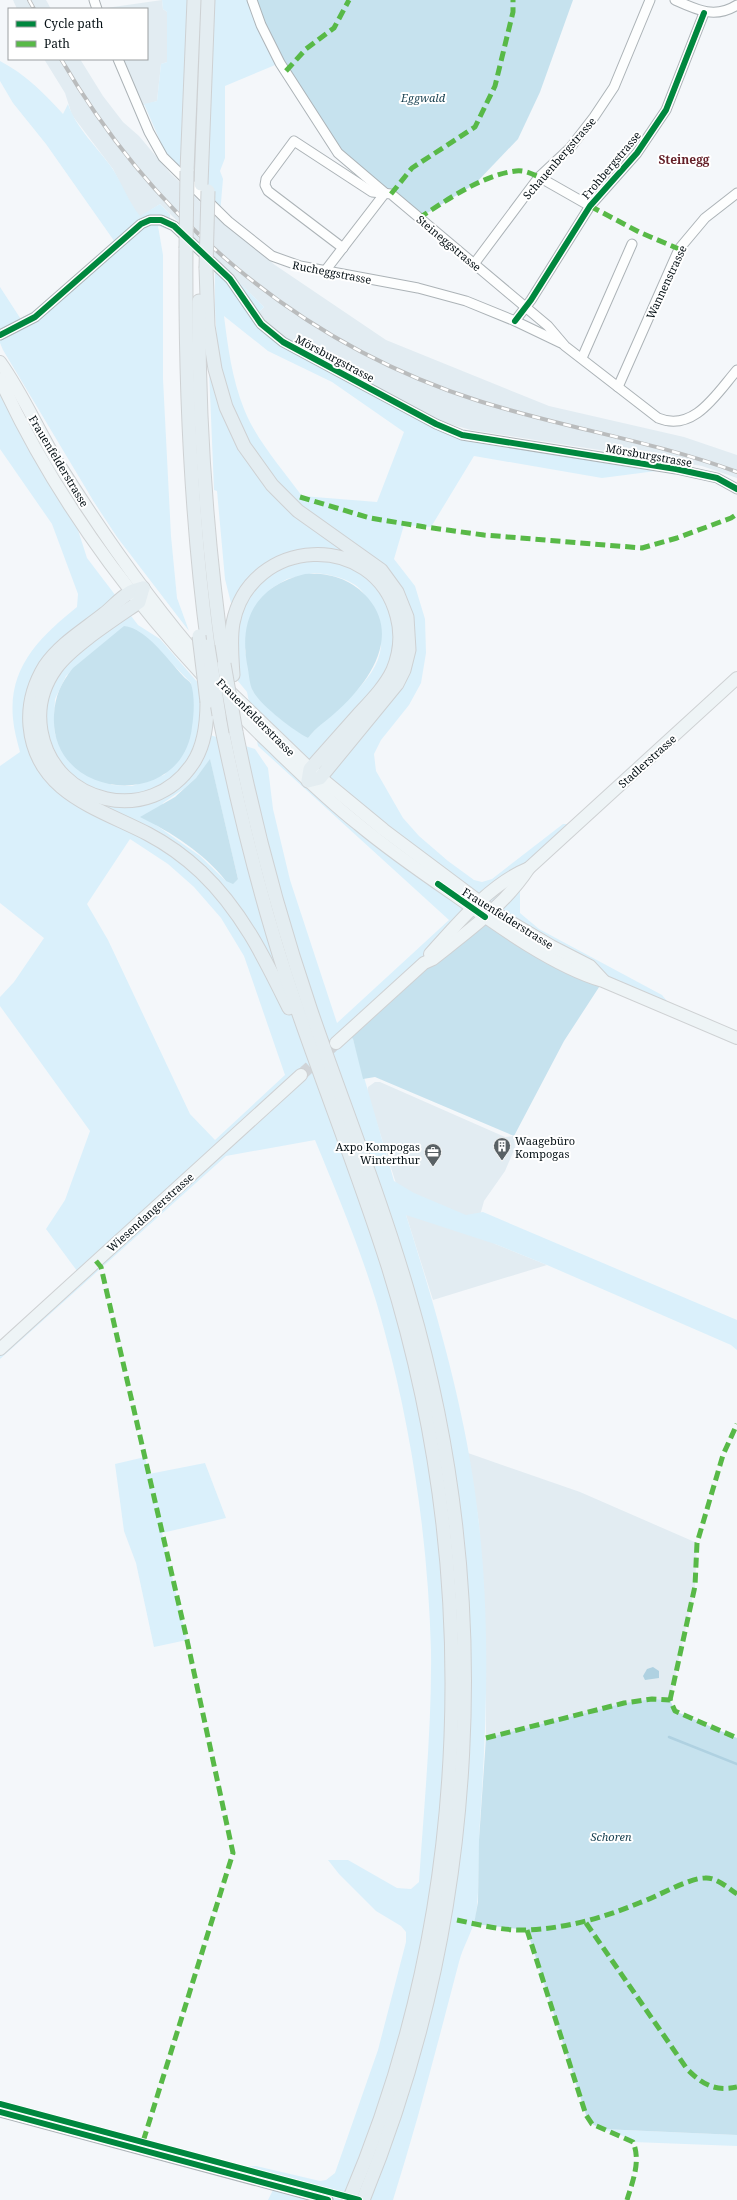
<svg xmlns="http://www.w3.org/2000/svg" width="737" height="2200" font-family="'Noto Serif',serif">
	<rect width="100%" height="100%" fill="#f4f7fa"/>
	<g fill="#e2ecf2">
		<polygon points="13,0 46,0 51,9 17,9"/>
		<polygon points="162,0 163,9 167,12 167,62 161,64 157,101 138,107 118,59 147,59 147,9 99,9"/>
		<polygon points="44,59 80,59 103,96 123,122 139,136 170,173 216,217 275,265 386,340 549,406 684,437 737,455 737,478 702,466 471,430 439,421 284,337 270,326 258,313 264,307 160,204 140,217 132,207 113,169 72,115 65,93"/>
		<polygon points="375,1082 380,1082 505,1137 514,1136 515,1148 505,1171 484,1201 479,1219 495,1244 547,1265 433,1300 367,1092 368,1087"/>
		<polygon points="468,1453 580,1492 697,1543 695,1586 670,1700 652,1699 624,1703 486,1738 486,1652 479,1524"/>
	</g>
	<g fill="#daf0fb" fill-rule="evenodd">
		<polygon points="162,0 252,0 280,63 225,86 225,158 220,171 223,179 220,214 171,166 144,104 157,101 161,64 167,62 167,12 163,9"/>
		<path d="M0,61C25,74 44,93 63,114L68,104C76,128 97,147 112,168C122,183 128,201 140,216L160,204L170,214V230L158,226L163,255V379L171,536L177,598L189,631L117,537L94,502L3,350L0,343V287L24,324L117,245L46,144L13,103L0,81Z"/>
		<path d="M215,271L236,292L247,313L259,328L462,435L460,440L656,471L602,478L474,456L431,527L404,525L394,559L415,586L425,619L426,653L421,683L409,705L381,740L374,754L376,771L403,818L419,836L448,861L474,880L482,882L492,879L563,824H570L520,882V913L539,929L662,995L676,1012L603,981L348,1033L353,1039L394,1181L414,1193L466,1215L483,1212L737,1320V1350L731,1345L547,1265L495,1244L406,1215C438,1316 468,1419 479,1524C490,1622 487,1722 480,1820C478,1852 480,1885 476,1916C472,1933 463,1946 459,1962C438,2042 418,2121 393,2200H268L275,2186L0,2112V2104L239,2167L256,2166L320,2181L326,2180L335,2173L378,2050L406,1942V1932L401,1926L376,1911L339,1874L328,1860H348L397,1888L411,1889L419,1882C424,1804 432,1727 431,1650C428,1544 413,1436 385,1333C368,1267 341,1203 315,1140L226,1156L0,1359V1349L80,1275L46,1229L65,1200L90,1131L0,1006V997L14,982L44,938L0,903V766L20,752C17,741 14,730 13,719C8,667 40,637 77,607L78,594L52,524L0,449V392L27,447L77,527L87,558L138,625L160,639L206,692L210,735L255,749L268,768L273,809L290,880L337,1023L449,920L258,746L247,692L233,675L239,604L231,603L225,579L217,491L214,490L209,369L249,443C243,430 235,417 231,404C216,360 214,317 215,271ZM224,316L268,351L332,382L404,432L377,502L302,496C283,470 255,438 244,409C232,379 228,348 224,316ZM314,573C329,574 355,579 364,594C366,597 366,602 368,605C371,615 382,637 381,646C378,684 329,710 308,738L279,718L253,691L245,650L272,588L287,579ZM108,640L152,643L191,683L181,757L164,775L132,786L112,785L66,756L55,734L54,722L55,699L66,676L82,661ZM210,760L238,879L226,881L200,856L156,825L163,803L185,788L196,778ZM130,839L168,864L194,887L221,918L244,956L285,1075L215,1140L190,1114L108,940L87,904Z"/>
		<polygon points="239,282 264,307 258,313"/>
		<polygon points="145,1457 149,1474 205,1463 226,1518 162,1533 187,1640 154,1647 136,1563 124,1531 115,1464"/>
		<polygon points="602,2129 737,2135 737,2146 633,2142 623,2136"/>
	</g>
	<g fill="#c6e2ee">
		<polygon points="252,0 573,0 540,92 518,139 475,184 419,218 338,153 286,71"/>
		<path d="M305,574C329,572 352,579 368,598C402,638 367,685 335,713C324,723 317,726 308,738C294,731 260,705 253,691C249,684 249,672 247,664C239,617 257,586 305,574Z"/>
		<path d="M124,626C146,628 168,660 183,676C185,679 190,681 191,684C195,696 194,714 192,727C183,812 49,801 54,715C55,696 61,683 73,668Z"/>
		<path d="M210,759L238,879L233,884L226,881C204,853 171,832 140,817L175,797L196,778Z"/>
		<polygon points="485,917 603,981 564,1041 514,1136 375,1077 363,1079 353,1039 347,1033"/>
		<polygon points="652,1699 670,1700 675,1711 737,1738 737,2135 602,2129 592,2124 586,2115 527,1930 474,1924 478,1902 479,1840 486,1738 624,1703"/>
	</g>
	<polygon fill="#afd1e1" points="653,1667 659,1671 659,1678 645,1680 643,1676 647,1669"/>
	<g fill="none" stroke-linecap="round" stroke-linejoin="round">
		<polyline stroke="#afd1e1" stroke-width="2.5" points="669,1737 737,1764"/>
		<polyline stroke="#d0d4d8" stroke-width="12" stroke-dasharray="12 6" stroke-linecap="butt" points="301,1075 336,1043"/>
		<g stroke="#acb3b7" stroke-width="11">
			<g id="minor">
				<polyline points="94,0 97,9"/>
				<polyline points="252,0 261,25 280,63 338,153 385,193"/>
				<path d="M675,0C697,10 715,19 737,5"/>
				<polyline points="118,59 149,132 163,157 228,221 272,256 300,266 418,288 466,301 515,321 561,343"/>
				<polyline points="539,177 590,206"/>
				<path d="M343,248L268,191L265,185L266,179L294,141L372,192L391,194L548,326L565,346L658,418C694,433 717,393 737,370"/>
				<polyline points="474,264 539,177 570,148 594,117 614,87 650,0"/>
				<polyline points="325,271 385,193"/>
				<polyline points="515,321 531,300 590,206 637,153 666,110 704,13"/>
				<polyline points="0,335 35,317 141,224 150,220 161,220 174,226 230,279 261,324 283,342 436,424 462,435 676,469 717,478 737,489"/>
				<polyline points="582,358 632,244"/>
				<polyline points="618,387 679,249 705,218 737,193"/>
				<polyline points="0,2112 328,2200"/>
			</g>
		</g>
		<g stroke="#ced1d3" stroke-width="14">
			<g id="major">
				<path d="M0,362C23,394 38,430 58,463C102,533 150,602 205,665"/>
				<path d="M0,379C63,517 159,637 268,742C297,770 326,799 358,824C388,849 421,872 453,894C495,924 554,967 603,981L737,1038"/>
				<polyline points="225,687 310,769 384,830 492,911 551,946 590,966 603,980"/>
				<path d="M430,954C458,923 490,884 529,868"/>
				<path d="M336,1043L424,963L433,959C467,932 505,905 529,868L737,678"/>
				<polyline points="0,1349 301,1075"/>
			</g>
		</g>
		<g stroke="#ced1d3" stroke-width="15">
			<g id="highway">
				<polyline points="187,171 194,0"/>
				<polyline points="201,184 208,0"/>
				<path d="M186,248C185,383 190,511 208,646"/>
				<path d="M206,268L208,326L215,369L226,407L244,446L272,485L298,511L381,570L397,592L407,617L409,650L404,670L397,684L320,778L308,781L310,769C326,751 342,733 358,715C371,701 385,687 393,670C400,653 402,634 397,616C375,530 250,536 233,623C230,640 232,658 233,675"/>
				<path d="M199,301C198,423 207,543 224,664"/>
				<path d="M143,588C139,589 133,590 129,593C119,599 113,607 104,614C84,630 60,644 45,666C34,684 28,704 30,726C36,793 98,808 148,834C167,844 185,857 201,872C242,911 265,959 289,1008"/>
				<path d="M143,588L139,602C116,618 72,646 56,668C43,686 37,708 41,731C54,805 151,827 193,763C205,745 207,723 207,702"/>
				<path d="M219,715C237,803 258,890 286,976C318,1073 357,1168 388,1266C483,1569 474,1907 349,2200"/>
				<path d="M236,732C255,827 280,920 311,1011C344,1107 382,1201 410,1299C496,1594 480,1915 363,2200"/>
			</g>
		</g>
		<use href="#minor" stroke="#fdfefe" stroke-width="9"/>
		<use href="#major" stroke="#eef4f6" stroke-width="12"/>
		<use href="#highway" stroke="#e4edf1" stroke-width="13"/>
		<g stroke="#babcbd" stroke-width="4">
			<g id="rail">
				<polyline points="29,0 34,9"/>
				<path d="M61,59C155,220 299,344 479,401C564,428 653,441 737,472"/>
			</g>
		</g>
		<use href="#rail" stroke="#fff" stroke-width="2.5" stroke-dasharray="8" stroke-linecap="butt"/>
		<g stroke="#ced1d3" stroke-width="15" stroke-linecap="butt">
			<g id="highway-bridge">
				<polyline points="186,248 187,171"/>
				<polyline points="206,268 208,191"/>
				<polyline points="199,636 207,702"/>
				<polyline points="208,646 219,715"/>
				<polyline points="224,664 236,732"/>
			</g>
		</g>
		<use href="#highway-bridge" stroke="#e4edf1" stroke-width="13"/>
		<g stroke="#58b947" stroke-width="5" stroke-dasharray="10 5" stroke-linecap="butt">
			<polyline points="286,71 306,49 334,28 349,0"/>
			<polyline points="391,194 412,168 475,127 495,86 513,12 513,0"/>
			<polyline points="590,206 639,232 679,249"/>
			<path d="M419,218C447,200 482,175 516,171C525,170 532,174 539,177"/>
			<polyline points="300,497 370,518 425,527 484,535 642,548 677,538 731,518 737,514"/>
			<polyline points="96,1261 101,1267 187,1640 233,1853 142,2145"/>
			<polyline points="670,1700 695,1586 697,1543 723,1455 737,1424"/>
			<polyline points="486,1738 624,1703 652,1699 670,1700 675,1711 737,1738"/>
			<path d="M457,1920C480,1925 504,1931 527,1930C567,1928 603,1918 639,1903C657,1897 688,1878 705,1878C716,1877 728,1888 737,1894"/>
			<path d="M586,1923L687,2069C702,2084 715,2092 737,2087"/>
			<path d="M527,1930L586,2115L592,2124L633,2142C641,2161 633,2180 627,2200"/>
		</g>
		<g stroke="#fff" stroke-width="8">
			<g id="cycleway">
				<polyline points="515,321 531,300 590,206 637,153 666,110 704,13"/>
				<polyline points="0,335 35,317 141,224 150,220 161,220 174,226 230,279 261,324 283,342 436,424 462,435 676,469 717,478 737,489"/>
				<polyline points="438,884 485,917"/>
				<polyline points="0,2104 359,2200"/>
				<polyline points="0,2112 328,2200"/>
			</g>
		</g>
		<use href="#cycleway" stroke="#00873e" stroke-width="6"/>
	</g>
	<defs>
		<g id="building-pin" transform="scale(0.9)"><path d="M0 17L-7.5 6A9.5 9.5 0 1 1 7.5 6Z" fill="#596165" stroke="#fff"/><path d="M-4-6H4V6H1V3H-1V6H-4ZM-2.5-4.3h1.7v1.8h-1.7ZM.8-4.3h1.7v1.8H.8ZM-2.5-1h1.7V.8h-1.7ZM.8-1h1.7V.8H.8Z" fill="#fff"/></g>
		<g id="office-pin" transform="scale(0.9)"><path d="M0 17L-7.5 6A9.5 9.5 0 1 1 7.5 6Z" fill="#596165" stroke="#fff"/><path d="M-6-3h4V-5.5h4V-3h4V5H-6ZM-1-4.5V-3h2v-1.5ZM-6 0V1H6V0Z" fill="#fff"/></g>
	</defs>
	<g fill-rule="evenodd">
		<use href="#building-pin" x="502" y="1146"/>
		<use href="#office-pin" x="433" y="1152"/>
	</g>
	<g text-anchor="middle" dominant-baseline="central" stroke-width="4" stroke-linejoin="round" paint-order="stroke">
		<g font-size="11" font-style="italic" fill="#153e4e" stroke="#fff">
			<text x="423" y="97">Eggwald</text>
			<text x="611" y="1836">Schoren</text>
		</g>
		<g font-size="11" fill="#051015" stroke="#fff">
			<text transform="translate(559 158) rotate(-49)">Schauenbergstrasse</text>
			<text transform="translate(611 165) rotate(-50)">Frohbergstrasse</text>
			<text transform="translate(449 243) rotate(40)">Steineggstrasse</text>
			<text transform="translate(332 272) rotate(11)">Rucheggstrasse</text>
			<text transform="translate(666 282) rotate(-65)">Wannenstrasse</text>
			<text transform="translate(335 358) rotate(28)">Mörsburgstrasse</text>
			<text transform="translate(649 455) rotate(10)">Mörsburgstrasse</text>
			<text transform="translate(59 461) rotate(59)">Frauenfelderstrasse</text>
			<text transform="translate(256 717) rotate(45)">Frauenfelderstrasse</text>
			<text transform="translate(647 761) rotate(-42)">Stadlerstrasse</text>
			<text transform="translate(508 918) rotate(32)">Frauenfelderstrasse</text>
			<text transform="translate(150 1212) rotate(-42)">Wiesendangerstrasse</text>
		</g>
		<g font-size="11" fill="#051015" stroke="#fff" text-anchor="start">
			<text x="515" y="1140">Waagebüro<tspan x="515" dy="13">Kompogas</tspan></text>
			<text x="420" y="1146" text-anchor="end">Axpo Kompogas<tspan x="420" dy="13">Winterthur</tspan></text>
		</g>
		<g font-size="12" font-weight="bold" fill="#641f27" stroke="#fff">
			<text x="684" y="159">Steinegg</text>
		</g>
	</g>
	<rect x="8" y="8" width="140" height="52" fill="#ffffff" stroke="#9b9fa1"/>
	<rect x="16" y="21" width="20" height="6" fill="#00873e" stroke="#9b9fa1"/>
	<text x="44" y="28" font-size="12" fill="#051015">Cycle path</text>
	<rect x="16" y="41" width="20" height="6" fill="#58b947" stroke="#9b9fa1"/>
	<text x="44" y="48" font-size="12" fill="#051015">Path</text>
</svg>
